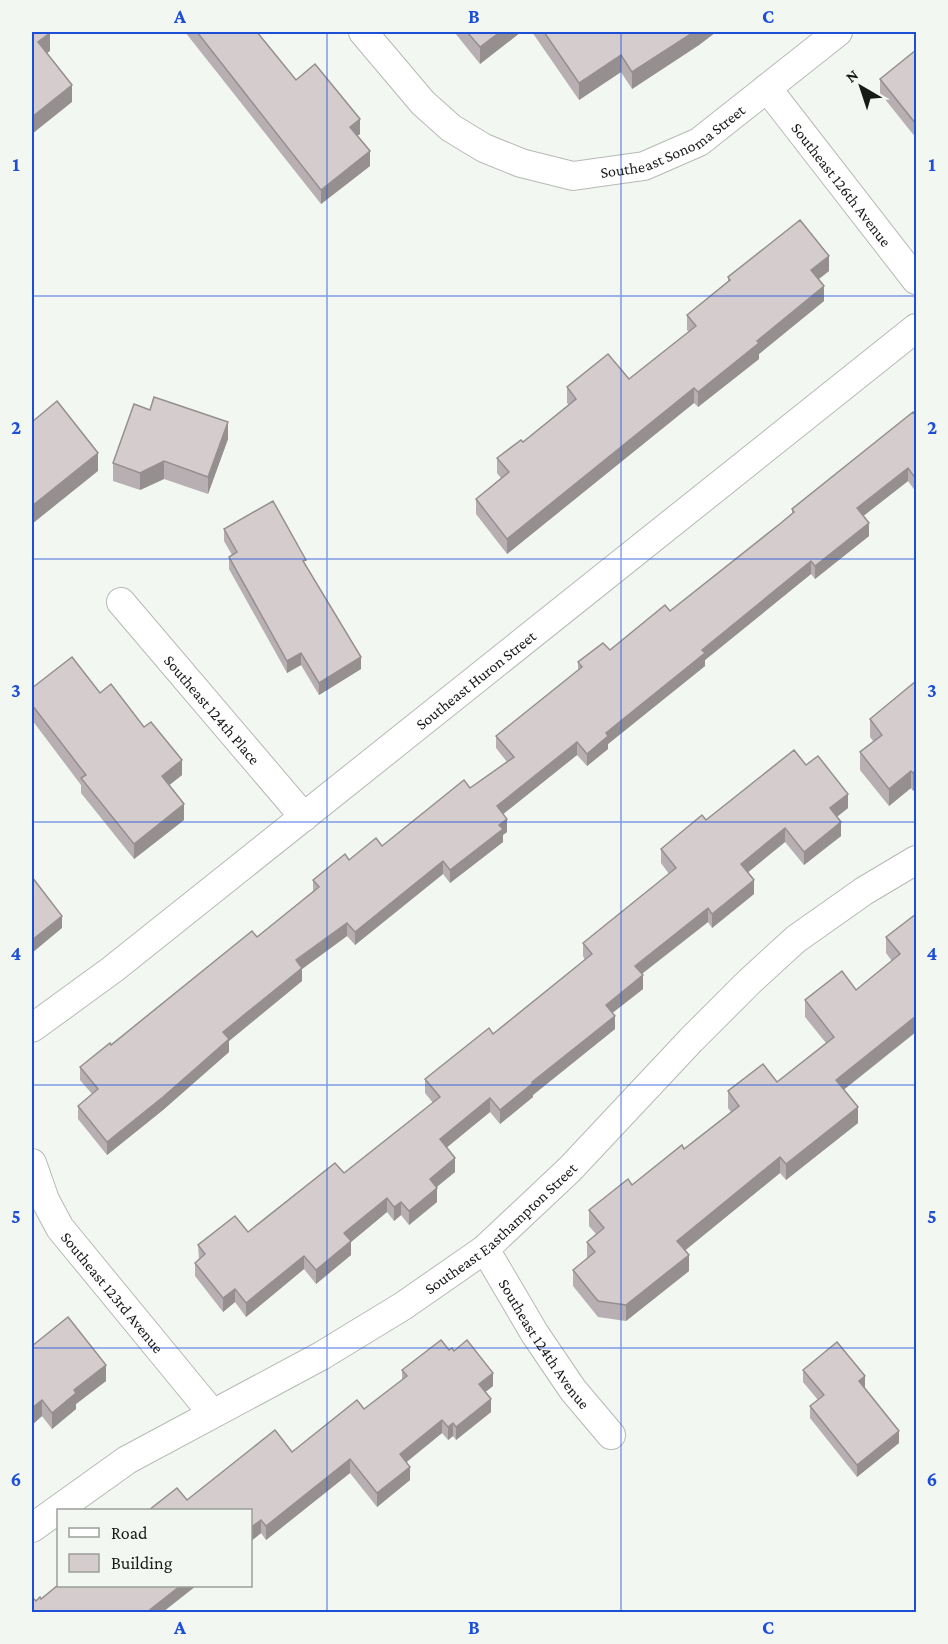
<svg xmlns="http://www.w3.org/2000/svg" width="948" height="1644" font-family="'Crimson Pro',serif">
	<rect width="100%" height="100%" fill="#f2f8f1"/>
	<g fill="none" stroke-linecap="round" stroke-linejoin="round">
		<g stroke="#b5bab4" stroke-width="30">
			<g id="street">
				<path id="s1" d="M363,32L423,103L451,128L484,148L521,163L573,176L644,166L699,142L838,32"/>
				<path id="s2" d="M767,88L916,280"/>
				<path id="s3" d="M121,602L304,817"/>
				<path id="s4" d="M32,1028L113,969L916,328"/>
				<path id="s5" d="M32,1163L45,1200L60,1228L212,1413"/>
				<path id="s6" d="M485,1249L535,1334L573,1390L611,1435"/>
				<path id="s7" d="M32,1528L127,1460L321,1356L403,1306L485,1249L570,1169L691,1040L750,981L796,939L864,891L916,860"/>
			</g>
		</g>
		<use href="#street" stroke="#fff" stroke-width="28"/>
	</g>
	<g fill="#b7afb1">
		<polygon points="185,32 257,32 296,80 360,134 357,136 370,166 321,204"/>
		<polygon points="455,32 521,32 480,64 455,33"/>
		<polygon points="532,32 716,32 699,45 632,89 621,72 579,100"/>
		<polygon points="916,50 916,138 880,93 880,79"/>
		<polygon points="829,271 819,279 824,301 759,354 759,359 698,407 694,403 507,554 476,514 476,499 501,478 497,473 497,458 523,442 569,405 567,403 567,387 629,379 689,332 687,330 687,315 728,282 728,277"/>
		<polygon points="916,416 916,492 908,481 863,516 869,536 815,579 811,574 705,660 705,666 608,744 608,749 587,766 577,755 503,814 507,832 503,835 503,842 450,883 443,874 355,945 347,936 302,969 302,981 229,1041 229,1052 163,1110 107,1155 78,1119 78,1106 92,1094 80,1080 80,1067 257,937 313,891 313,880 349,860 382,846 470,788 507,762 496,748 496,736 578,670 578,662 610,650 670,611 792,514 792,509"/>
		<polygon points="228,439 208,494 164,479 140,490 113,481 113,463"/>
		<polygon points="224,529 306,566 361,669 319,695 301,665 287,673 229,569 229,557 232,555 224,541"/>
		<polygon points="916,681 916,788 913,791 911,788 889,806 860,770 860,752 874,742 870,737 870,719"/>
		<polygon points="32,688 100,693 182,775 169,785 184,820 134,859 81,793 81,785 32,720"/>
		<polygon points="806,765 848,808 837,817 841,836 804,865 785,842 748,872 754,894 712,928 708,922 642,974 643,989 612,1013 615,1029 533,1095 533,1097 500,1124 490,1112 447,1147 455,1172 437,1187 437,1202 409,1225 401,1215 394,1221 387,1212 351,1242 351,1255 316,1284 304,1269 246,1317 235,1302 223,1312 195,1276 195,1263 199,1259 198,1245 248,1232 344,1173 433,1103 425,1093 425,1079 493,1034 585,960 583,956 583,943 669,874 661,863 661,849 706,820"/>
		<polygon points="916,914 844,1090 858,1123 786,1180 780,1173 685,1250 689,1271 626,1321 598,1317 573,1286 573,1270 587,1258 587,1242 596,1234 589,1226 589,1210 632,1185 684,1149 731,1112 728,1108 728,1091 777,1082 826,1043 805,1017 805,1000 856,990 892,961 886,953 886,937"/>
		<polygon points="32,1346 106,1381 76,1404 76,1409 52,1429 42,1416 32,1425"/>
		<polygon points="449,1350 493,1386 485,1392 491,1412 456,1440 453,1436 448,1440 442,1433 407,1462 410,1480 377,1507 350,1473 266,1540 261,1533 250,1542 250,1510 187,1500 292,1452 364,1409 402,1380 402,1370"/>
		<polygon points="803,1370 865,1388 899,1443 857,1477 810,1418 810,1406 818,1400 803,1382"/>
	</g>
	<g fill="#958f90">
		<polygon points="500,32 521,32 480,64 480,47"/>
		<polygon points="694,32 716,32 699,45 632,89 632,72"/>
		<polygon points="50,33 50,51 38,60 38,42"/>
		<polygon points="621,55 621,72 579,100 579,83"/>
		<polygon points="72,85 72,102 32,134 32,117"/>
		<polygon points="360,119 360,134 350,141 350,127"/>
		<polygon points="370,151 370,166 321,204 321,190"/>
		<polygon points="829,256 829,271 811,285 811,270"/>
		<polygon points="824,286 824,301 759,354 759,359 698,407 698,392 757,341"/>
		<polygon points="694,388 694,403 507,554 507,539"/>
		<polygon points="228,422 228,439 208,494 208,477"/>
		<polygon points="98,453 98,471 32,524 32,506"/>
		<polygon points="164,461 164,479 140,490 140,473"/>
		<polygon points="908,468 908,481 857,521 857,508"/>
		<polygon points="869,523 869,536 815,579 815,566"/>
		<polygon points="811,561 811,574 705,660 705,666 608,744 608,749 587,766 587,754 606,733 702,650"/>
		<polygon points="301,653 301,665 287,673 287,661"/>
		<polygon points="361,657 361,669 319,695 319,683"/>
		<polygon points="577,742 577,755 497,819 497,806"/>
		<polygon points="182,760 182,775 162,791 162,776"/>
		<polygon points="916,770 916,788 913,791 913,773"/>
		<polygon points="911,771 911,788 889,806 889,789"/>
		<polygon points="848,794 848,808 830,822 830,808"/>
		<polygon points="184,804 184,820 134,859 134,844"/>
		<polygon points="507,819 507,832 503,835 503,842 450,883 450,870"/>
		<polygon points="841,822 841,836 804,865 804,852"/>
		<polygon points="785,828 785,842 741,878 741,864"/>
		<polygon points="443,861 443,874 355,945 355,932"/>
		<polygon points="754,880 754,894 712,928 712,914"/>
		<polygon points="708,908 708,922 635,979 635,966"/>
		<polygon points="62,916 62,928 32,953 32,940"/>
		<polygon points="347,923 347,936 302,969 302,981 229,1041 229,1052 163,1110 107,1155 107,1142 223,1032 296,960"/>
		<polygon points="643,975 643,989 606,1018 606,1005"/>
		<polygon points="615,1016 615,1029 533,1095 533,1097 500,1124 500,1110 532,1082"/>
		<polygon points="916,1016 916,1032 836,1096 836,1080"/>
		<polygon points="490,1098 490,1112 440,1153 440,1139"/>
		<polygon points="858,1107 858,1123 786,1180 786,1164"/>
		<polygon points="780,1157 780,1173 677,1257 677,1241"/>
		<polygon points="455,1158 455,1172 430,1192 430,1179"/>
		<polygon points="437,1188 437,1202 409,1225 409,1211"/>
		<polygon points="387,1198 387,1212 351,1242 351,1255 316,1284 316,1270 344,1233"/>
		<polygon points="401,1202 401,1215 394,1221 394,1207"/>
		<polygon points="689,1255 689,1271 626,1321 626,1305"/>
		<polygon points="304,1256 304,1269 246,1317 246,1303"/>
		<polygon points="235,1289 235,1302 223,1312 223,1298"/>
		<polygon points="106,1365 106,1381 76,1404 76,1409 52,1429 52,1413 74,1390"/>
		<polygon points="493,1373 493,1386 479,1397 479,1384"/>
		<polygon points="865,1376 865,1388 859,1381"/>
		<polygon points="491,1399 491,1412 456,1440 456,1427"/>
		<polygon points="42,1400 42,1416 32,1425 32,1408"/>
		<polygon points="442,1420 442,1433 400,1467 400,1454"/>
		<polygon points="453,1423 453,1436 448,1440 448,1427"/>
		<polygon points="899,1431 899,1443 857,1477 857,1465"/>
		<polygon points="350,1459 350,1473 266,1540 266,1526"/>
		<polygon points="410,1467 410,1480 377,1507 377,1493"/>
		<polygon points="261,1520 261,1533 250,1542 250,1528"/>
		<polygon points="180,1586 196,1586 163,1612 147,1612"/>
	</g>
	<g fill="#d5ccce" stroke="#958f90" stroke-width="1.5">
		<polygon points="32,32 49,32 50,33 38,42 72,85 32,117"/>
		<polygon points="197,32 257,32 296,80 315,64 360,119 350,127 370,151 321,190"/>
		<polygon points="467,32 500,32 480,47"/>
		<polygon points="544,32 694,32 632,72 621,55 579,83"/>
		<polygon points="916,50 916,124 880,79"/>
		<polygon points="800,220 829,256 811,270 824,286 757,341 759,343 698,392 694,388 507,539 476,499 509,472 497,458 521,440 523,442 576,399 567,387 608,354 629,379 696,326 687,315 730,280 728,277"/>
		<polygon points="154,397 228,422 208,477 164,461 140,473 113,463 134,404 150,410"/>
		<polygon points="57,401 98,453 32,506 32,422"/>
		<polygon points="913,412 916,416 916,479 908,468 857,508 869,523 815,566 811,561 702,650 705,653 606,733 608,736 587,754 577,742 497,806 507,819 499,825 503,829 450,870 443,861 355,932 347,923 296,960 302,968 223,1032 229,1039 163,1097 107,1142 78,1106 98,1089 80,1067 110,1043 111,1045 252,931 257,937 319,887 313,880 345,854 349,860 376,838 382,846 464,780 470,788 514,757 496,736 582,667 578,662 603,643 610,650 665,605 670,611 781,523 794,512 792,509"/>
		<polygon points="273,501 306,560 303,561 361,657 319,683 301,653 287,661 229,557 237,552 224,529"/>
		<polygon points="72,657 100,693 111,684 144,727 151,722 182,760 162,776 184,804 134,844 81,778 86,775 32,705 32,688"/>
		<polygon points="916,681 916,770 913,773 911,771 889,789 860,752 882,735 870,719"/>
		<polygon points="794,750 806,765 818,756 848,794 830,808 841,822 804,852 785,828 741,864 754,880 712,914 708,908 635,966 643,975 606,1005 615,1016 532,1082 533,1083 500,1110 490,1098 440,1139 455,1158 430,1179 437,1188 409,1211 401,1202 394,1207 387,1198 344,1233 351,1241 316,1270 304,1256 246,1303 235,1289 223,1298 195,1263 205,1254 198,1245 235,1216 248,1232 335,1163 344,1173 440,1097 425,1079 489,1028 493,1034 592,954 583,943 676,868 661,849 702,815 706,820"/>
		<polygon points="32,877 62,916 32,940"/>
		<polygon points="916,914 916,1016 836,1080 858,1107 786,1164 780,1157 677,1241 689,1255 626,1305 598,1301 573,1270 595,1252 587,1242 604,1228 589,1210 628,1179 632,1185 682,1145 684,1149 739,1106 728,1091 763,1064 777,1082 834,1037 805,1000 842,971 856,990 900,954 886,937"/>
		<polygon points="68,1317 106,1365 74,1390 76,1393 52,1413 42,1400 32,1408 32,1346"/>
		<polygon points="441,1340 449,1350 452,1348 454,1351 467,1340 493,1373 479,1384 491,1399 456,1427 453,1423 448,1427 442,1420 400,1454 410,1467 377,1493 350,1459 266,1526 261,1520 250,1528 250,1510 149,1510 177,1488 187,1500 275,1430 292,1452 357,1400 364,1409 407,1376 402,1370"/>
		<polygon points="837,1342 865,1376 859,1381 899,1431 857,1465 810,1406 824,1395 803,1370"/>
		<polygon points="58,1585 58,1586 180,1586 147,1612 32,1612 32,1600 33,1598 36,1601 40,1597 41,1599"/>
	</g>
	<path fill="none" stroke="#1d4ed8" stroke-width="1.5" stroke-opacity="0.55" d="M327,32V1612M621,32V1612M32,296H916M32,559H916M32,822H916M32,1085H916M32,1348H916"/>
	<g text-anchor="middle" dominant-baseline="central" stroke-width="6" stroke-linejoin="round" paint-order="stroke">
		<g font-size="16" fill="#181a17" stroke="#f2f8f1">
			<text stroke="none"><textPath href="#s1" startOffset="370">Southeast Sonoma Street</textPath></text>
			<text stroke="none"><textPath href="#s2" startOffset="122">Southeast 126th Avenue</textPath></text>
			<text stroke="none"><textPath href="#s4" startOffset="564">Southeast Huron Street</textPath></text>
			<text stroke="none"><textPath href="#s3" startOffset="141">Southeast 124th Place</textPath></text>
			<text stroke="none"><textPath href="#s7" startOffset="558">Southeast Easthampton Street</textPath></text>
			<text stroke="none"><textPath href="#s5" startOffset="154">Southeast 123rd Avenue</textPath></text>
			<text stroke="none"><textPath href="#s6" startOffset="112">Southeast 124th Avenue</textPath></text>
		</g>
	</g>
	<rect width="948" height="1644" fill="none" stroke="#f2f8f1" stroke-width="66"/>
	<rect x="57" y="1509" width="195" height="78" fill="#f2f8f1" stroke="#9b9f9a" stroke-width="1.5"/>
	<rect x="69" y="1528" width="30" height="9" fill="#ffffff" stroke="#9b9f9a" stroke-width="1.5"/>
	<text x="111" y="1539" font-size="18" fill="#181a17">Road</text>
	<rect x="69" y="1554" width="30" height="18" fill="#d5ccce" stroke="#9b9f9a" stroke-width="1.5"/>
	<text x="111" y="1569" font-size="18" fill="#181a17">Building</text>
	<g transform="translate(861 87) rotate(321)" stroke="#f2f8f1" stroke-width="4.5" paint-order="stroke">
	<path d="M0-4.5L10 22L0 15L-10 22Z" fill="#181a17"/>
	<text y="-9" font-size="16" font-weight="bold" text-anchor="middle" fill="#181a17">N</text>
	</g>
	<rect x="33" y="33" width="882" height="1578" fill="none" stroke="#1d4ed8" stroke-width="2"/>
	<g font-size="20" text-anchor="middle" font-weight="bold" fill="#1d4ed8">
		<text x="180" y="23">A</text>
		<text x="474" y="23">B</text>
		<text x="768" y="23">C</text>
		<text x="16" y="171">1</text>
		<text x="932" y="171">1</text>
		<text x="16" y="434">2</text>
		<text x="932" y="434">2</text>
		<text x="16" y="697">3</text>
		<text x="932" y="697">3</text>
		<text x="16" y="960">4</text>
		<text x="932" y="960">4</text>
		<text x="16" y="1223">5</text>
		<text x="932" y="1223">5</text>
		<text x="16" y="1486">6</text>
		<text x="932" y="1486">6</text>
		<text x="180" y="1634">A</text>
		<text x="474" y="1634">B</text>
		<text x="768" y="1634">C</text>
	</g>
</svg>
